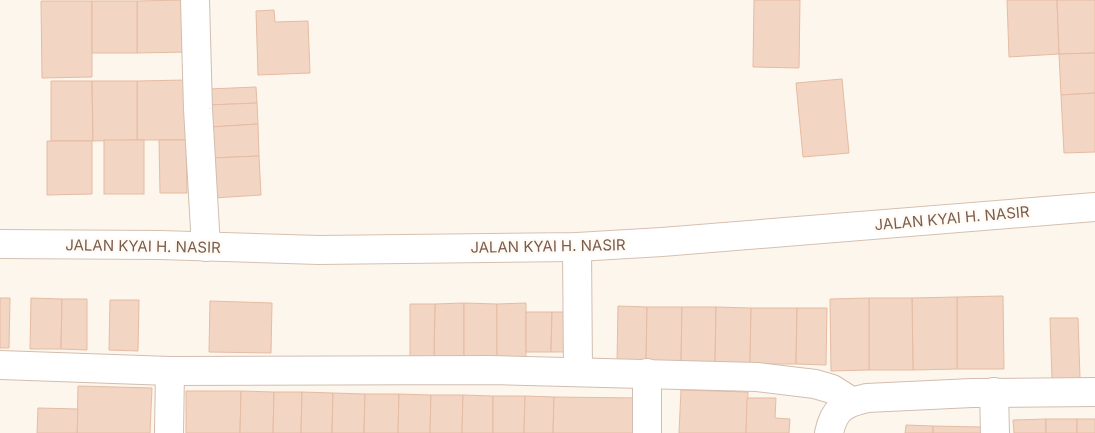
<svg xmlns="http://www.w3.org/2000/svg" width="1095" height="433" font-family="Inter,sans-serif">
	<rect width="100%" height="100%" fill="#fdf6ec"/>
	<g fill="#f3d5c3" stroke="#e6bba3">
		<polygon points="186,0 186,52 137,53 137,1"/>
		<polygon points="754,0 800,0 799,68 753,67"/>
		<polygon points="1007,0 1057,0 1059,54 1009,57"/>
		<polygon points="1057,0 1095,0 1095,53 1059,54"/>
		<polygon points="41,1 92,1 92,77 42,78"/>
		<rect x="92" y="1" width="45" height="52"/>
		<polygon points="274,10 275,22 308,21 310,73 258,75 256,11"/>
		<polygon points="1095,53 1095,93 1061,95 1059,54"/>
		<polygon points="842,79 849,153 803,157 796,83"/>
		<polygon points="186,80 186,140 137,140 137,81"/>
		<polygon points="51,81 92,81 93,141 51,141"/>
		<polygon points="92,81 137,81 137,140 93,141"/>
		<polygon points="256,87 257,103 209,105 209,89"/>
		<polygon points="1095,93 1095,152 1064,153 1061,95"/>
		<polygon points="257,103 258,124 211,127 209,105"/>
		<polygon points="258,124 259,156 212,158 211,127"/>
		<rect x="104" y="140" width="40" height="54"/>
		<polygon points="159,140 186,140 187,193 160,193"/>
		<polygon points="47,141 92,141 92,194 47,195"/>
		<polygon points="259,156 261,195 214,198 212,158"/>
		<polygon points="1003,296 1004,369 957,369 957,297"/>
		<polygon points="957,297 957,369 913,370 912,298"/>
		<polygon points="0,298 10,298 9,348 0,348"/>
		<polygon points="31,298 62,299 61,349 30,349"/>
		<polygon points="869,298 912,298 913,370 869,370"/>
		<polygon points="869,298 869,370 831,371 830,299"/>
		<polygon points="62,299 87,299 87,350 61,349"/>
		<polygon points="110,300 139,300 138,351 109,350"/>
		<polygon points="210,301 272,303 271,353 209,352"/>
		<polygon points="464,303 464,358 434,357 435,304"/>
		<polygon points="464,303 497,304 497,357 464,358"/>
		<polygon points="526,303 526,358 497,357 497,304"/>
		<polygon points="410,304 435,304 434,357 410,357"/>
		<polygon points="618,306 647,307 646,363 617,363"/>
		<polygon points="647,307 682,307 681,363 646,363"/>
		<polygon points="682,307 716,307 715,363 681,363"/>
		<polygon points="716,307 751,308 750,364 715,363"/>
		<polygon points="751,308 797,308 796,364 750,364"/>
		<polygon points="797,308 827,308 826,365 796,364"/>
		<polygon points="526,312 552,312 551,352 526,352"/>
		<polygon points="552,312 569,312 568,352 551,352"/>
		<polygon points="1050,318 1078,318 1080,378 1052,379"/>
		<polygon points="78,386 152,388 150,433 77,433"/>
		<polygon points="681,390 748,392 746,433 679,433"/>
		<polygon points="186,391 241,391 240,433 186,433"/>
		<polygon points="241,391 274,392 273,433 240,433"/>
		<polygon points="274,392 302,392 301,433 273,433"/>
		<polygon points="302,392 333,393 332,433 301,433"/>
		<polygon points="333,393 365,394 364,433 332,433"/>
		<polygon points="365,394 399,394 398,433 364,433"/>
		<polygon points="399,394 431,395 430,433 398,433"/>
		<polygon points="431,395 463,395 462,433 430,433"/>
		<polygon points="463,395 493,396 493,433 462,433"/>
		<polygon points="493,396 525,396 524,433 493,433"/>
		<polygon points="525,396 554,397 553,433 524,433"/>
		<polygon points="554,397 638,398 637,433 553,433"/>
		<polygon points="747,398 776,398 775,418 790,419 789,433 746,433"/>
		<polygon points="38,408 78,409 77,433 37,433"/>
		<polygon points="1046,419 1046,433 1014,433 1013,420"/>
		<rect x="1046" y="419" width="31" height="14"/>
		<rect x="1077" y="419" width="18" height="14"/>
		<polygon points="906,425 933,426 933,433 905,433"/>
		<polygon points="933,426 981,427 981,433 933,433"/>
	</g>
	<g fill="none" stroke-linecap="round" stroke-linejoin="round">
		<g stroke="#d1beb0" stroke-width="30">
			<g id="minor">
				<polyline points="195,0 198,109 206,247"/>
				<polyline points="577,247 578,372"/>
				<polyline points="0,365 170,371 490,370 757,377 815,384 832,389 851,401"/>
				<polyline points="994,392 995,433"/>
				<polyline points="169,433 170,371"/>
				<polyline points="647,433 647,373"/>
				<path d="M829,433C834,409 844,403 867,398L972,393L1095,392"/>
			</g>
		</g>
		<g stroke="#d6c0b0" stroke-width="30">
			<polyline id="secondary" points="0,244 160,245 319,250 577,247 662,242 1095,207"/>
		</g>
		<use href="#minor" stroke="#fff" stroke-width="28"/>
		<use href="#secondary" stroke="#fff" stroke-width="28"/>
	</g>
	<g text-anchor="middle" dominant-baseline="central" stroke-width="4.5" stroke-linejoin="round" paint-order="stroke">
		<g font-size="15" fill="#7a5c4d" stroke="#fffaf3">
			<text transform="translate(952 218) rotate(-5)">JALAN KYAI H. NASIR</text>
			<text transform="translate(143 246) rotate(1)">JALAN KYAI H. NASIR</text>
			<text transform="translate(548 246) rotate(-1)">JALAN KYAI H. NASIR</text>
		</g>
	</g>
</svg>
